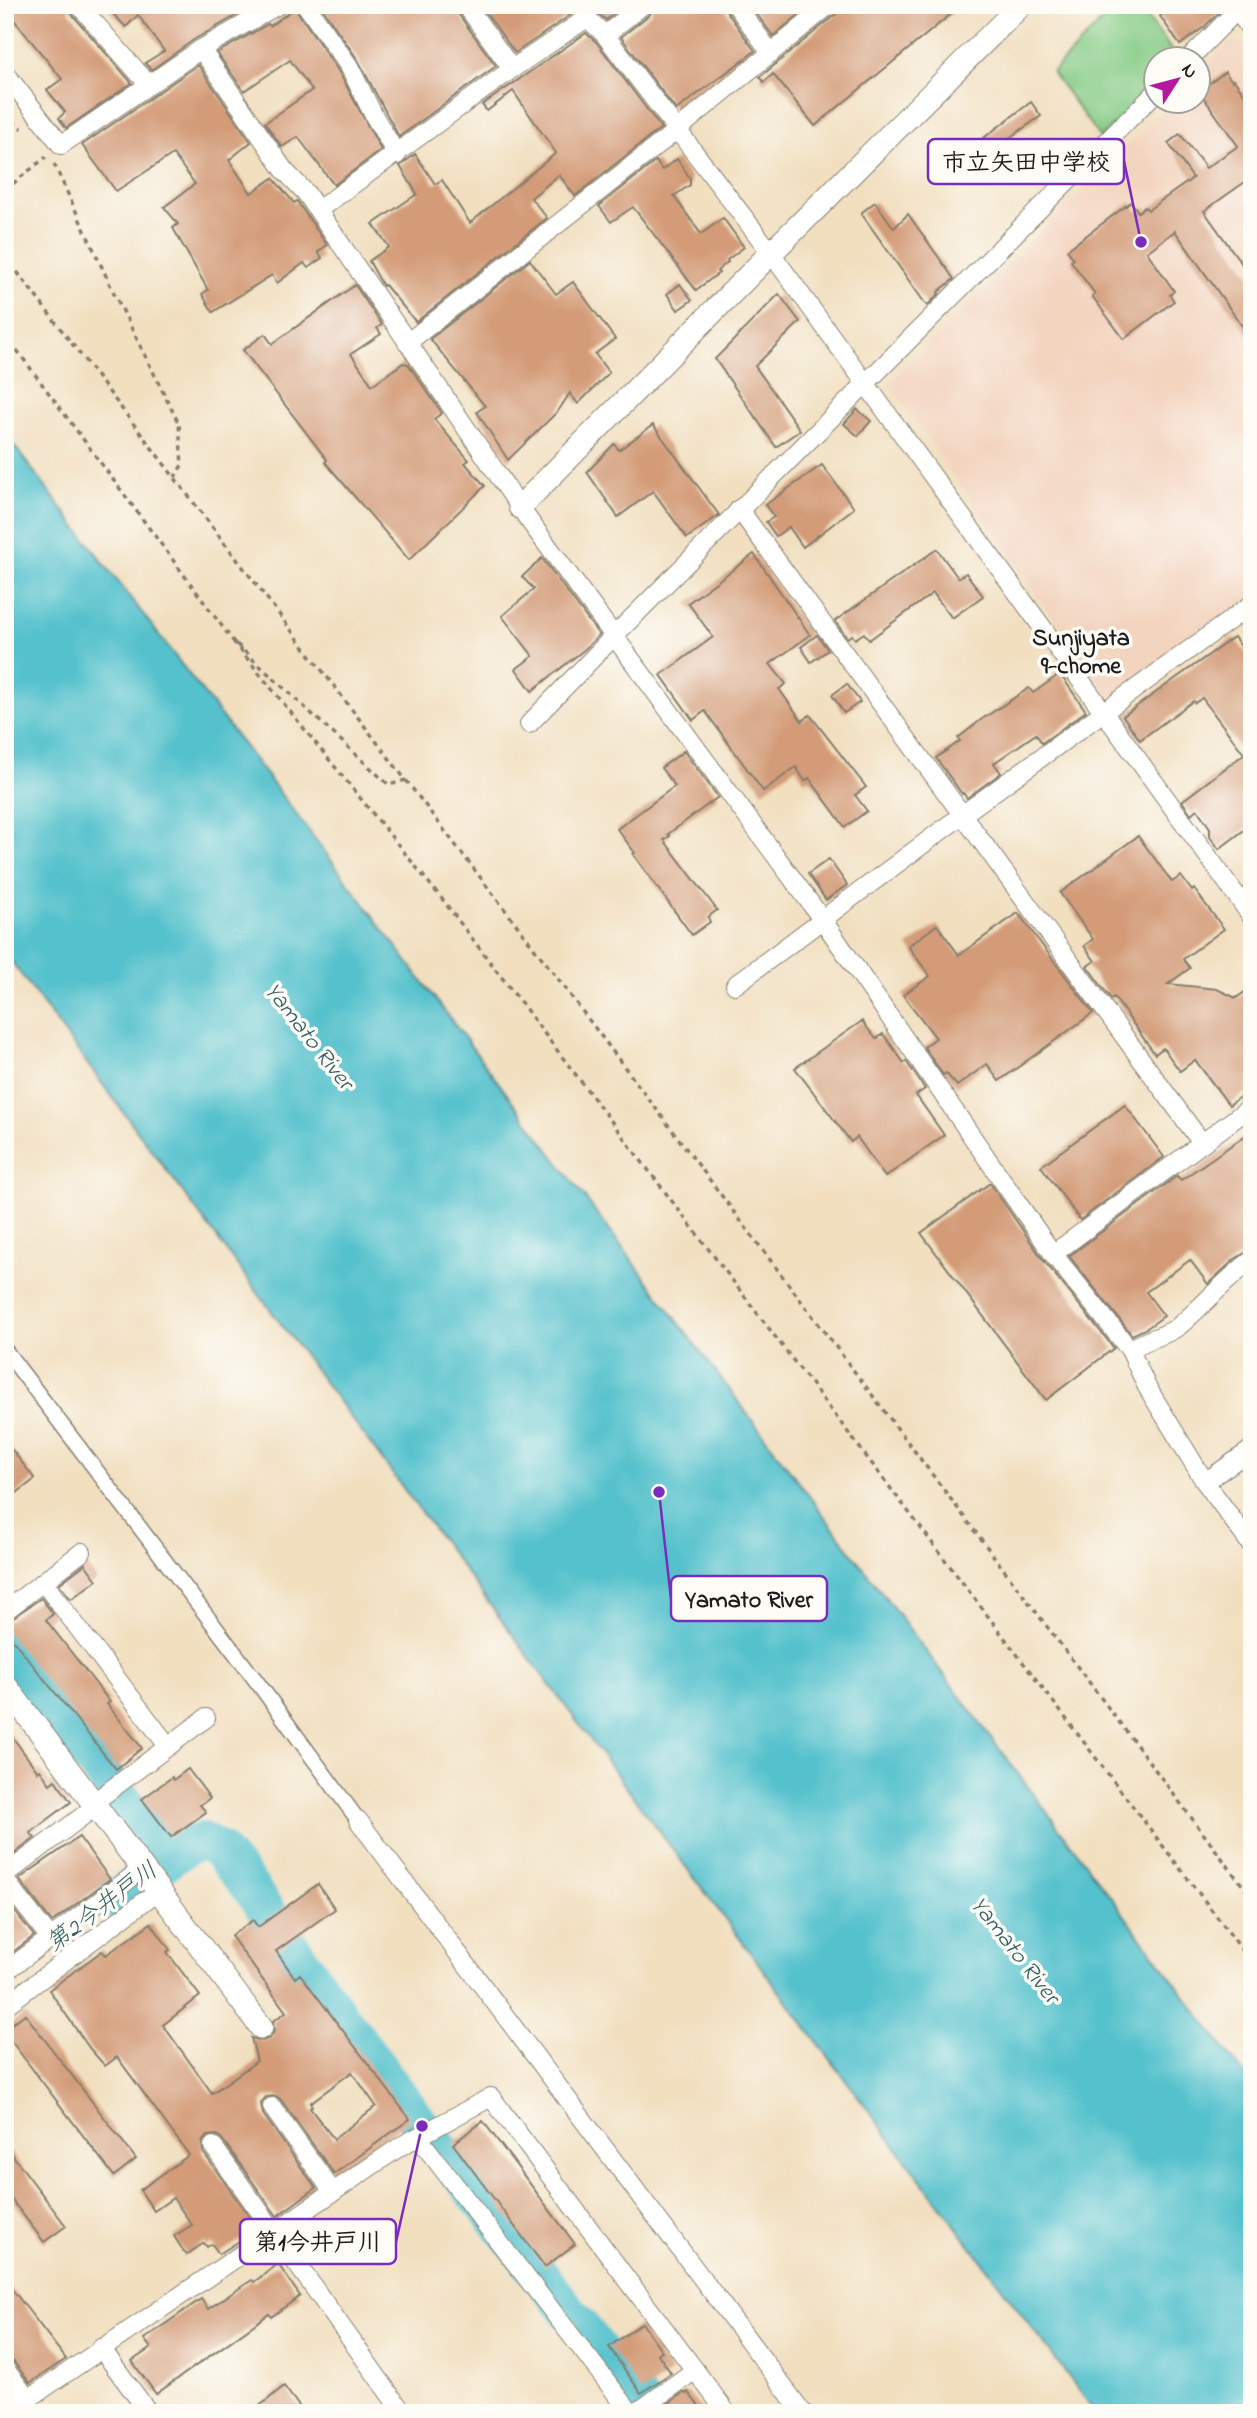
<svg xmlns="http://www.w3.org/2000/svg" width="1257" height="2418" font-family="'Indie Flower','Klee One',sans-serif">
	<rect width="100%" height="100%" fill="#fdfcf7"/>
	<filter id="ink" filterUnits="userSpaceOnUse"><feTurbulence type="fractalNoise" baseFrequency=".0143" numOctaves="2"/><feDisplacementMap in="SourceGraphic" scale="14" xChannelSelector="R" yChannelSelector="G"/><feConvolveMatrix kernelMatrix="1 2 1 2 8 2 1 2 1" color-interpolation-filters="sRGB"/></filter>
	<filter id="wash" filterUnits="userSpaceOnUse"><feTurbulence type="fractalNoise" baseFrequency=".00686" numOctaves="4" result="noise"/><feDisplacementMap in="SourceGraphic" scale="28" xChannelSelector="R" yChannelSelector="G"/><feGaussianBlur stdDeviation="1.57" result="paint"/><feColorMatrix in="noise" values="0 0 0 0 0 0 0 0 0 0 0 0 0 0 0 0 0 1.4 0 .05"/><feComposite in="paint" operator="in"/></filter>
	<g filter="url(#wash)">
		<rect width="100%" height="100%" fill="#f1dfc0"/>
		<polygon fill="#f3d4bf" points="1246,41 1252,49 1252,596 1110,699 889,383 1171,102 1198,102 1198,75 1230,43"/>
		<polygon fill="#85cb85" stroke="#507450" stroke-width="2" points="1118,5 1162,5 1159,8 1156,7 1148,14 1148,18 1178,59 1156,60 1155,83 1100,138 1052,72"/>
		<polygon fill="#54c1cc" stroke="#386e74" stroke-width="2" points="5,434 325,852 1252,2085 1252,2413 1096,2413 578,1723 5,953"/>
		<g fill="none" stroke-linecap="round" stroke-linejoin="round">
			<g stroke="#54c1cc" stroke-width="38">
				<polyline points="5,1645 167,1859"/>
				<polyline points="114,1900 187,1846 203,1841 218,1849 252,1890 331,2004 422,2126 649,2413"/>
			</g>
		</g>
		<g id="blocks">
			<g fill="#d39b78" fill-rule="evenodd">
				<polygon points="22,5 68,5 70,12 132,83 66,128 59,118 65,112 47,90 62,79 10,15"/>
				<polygon points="104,5 255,5 195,39 151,70 145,63 164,51 138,15 126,27"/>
				<polygon points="320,5 455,5 457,12 496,66 399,137 358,60"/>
				<polygon points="480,5 624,5 606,20 591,7 581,8 515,53"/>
				<polygon points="654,5 725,5 727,12 755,51 676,110 621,37 650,14"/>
				<polygon points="750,5 811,5 773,36"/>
				<polygon points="840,5 962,5 815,126 773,74 764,82 760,77 836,14"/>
				<polygon points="1175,5 1222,5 1223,9 1204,27 1180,45 1160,16"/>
				<polygon points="295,8 339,72 381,150 334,185 298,137 282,147 265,123 312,90 290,60 244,91 217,53 268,24 270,26"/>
				<polygon points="586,33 597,43 661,128 575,196 559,175 531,198 547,218 416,322 385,285 383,286 369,261 389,247 373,224 417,194 400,166 415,154 435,184 442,180 470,223 556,153 513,91 487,111 482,105"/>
				<polygon points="198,65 251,142 229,160 251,193 273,178 294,203 297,201 327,245 318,252 322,258 308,268 304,263 277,283 272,275 213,312 202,294 208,290 173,228 178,224 164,207 195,184 173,154 116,191 82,145"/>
				<polygon points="1225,72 1232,81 1234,80 1252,105 1252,177 1204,211 1252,278 1252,340 1175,231 1147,252 1174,291 1170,295 1174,301 1124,339 1092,296 1095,294 1071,261 1074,259 1067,250 1131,202 1138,212 1145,207 1148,210 1193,178 1168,143 1180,134 1206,168 1238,146 1199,91"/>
				<polygon points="1031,102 1041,116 986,154 977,143"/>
				<polygon points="677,159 690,178 690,185 674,196 701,234 723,218 744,247 727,260 728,262 717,271 719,273 696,290 633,207 611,222 599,206 656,161 662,170"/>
				<polygon points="875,202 894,228 908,214 954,279 938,292 939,294 927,306 861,213"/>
				<polygon points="530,260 556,294 573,282 615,339 595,354 609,373 578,404 570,393 558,411 508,460 477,412 485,406 430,339"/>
				<polygon points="680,284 692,300 678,310 667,294"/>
				<polygon points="355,285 382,325 377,328 381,334 351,354 372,385 403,363 408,364 442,413 434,419 469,460 465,463 485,486 409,560 325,462 327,460 243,350 265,334 272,344"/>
				<polygon points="779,294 800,322 755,366 800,430 776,447 715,359"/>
				<polygon points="857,409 871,421 858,436 844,424"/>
				<polygon points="653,425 719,515 687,538 653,491 618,517 587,472 614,444 619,450"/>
				<polygon points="822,465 854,508 803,547 789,527 776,536 766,522 774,517 765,505"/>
				<polygon points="937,549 958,578 966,573 983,596 952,618 933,593 869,640 864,633 855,639 852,635 847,638 835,621"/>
				<polygon points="754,554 810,635 770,664 786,684 779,689 802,721 810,715 866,787 855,795 867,811 845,827 809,778 805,781 796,767 763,791 705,711 693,720 661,675 713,637 688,603"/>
				<polygon points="542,558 599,635 585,649 532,691 516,669 533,656 502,616 534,589 522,577"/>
				<polygon points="817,635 828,650 811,662 801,647"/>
				<polygon points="1234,637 1252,661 1252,824 1219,849 1210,837 1210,828 1197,809 1191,814 1182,801 1244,754 1202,698 1195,703 1193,701 1140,740 1123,716"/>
				<polygon points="1060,674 1086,711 1042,743 1036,734 994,763 1001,773 967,798 963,793 962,794 936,758 960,741 958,738 982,719 1029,688 1033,693"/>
				<polygon points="847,684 860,702 844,713 832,695"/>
				<polygon points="684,751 718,797 668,834 670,836 664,840 717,910 708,917 710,922 692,935 633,854 635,853 617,829 675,786 661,768"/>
				<polygon points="1138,836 1172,882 1181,876 1192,891 1194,889 1224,929 1183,959 1190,968 1168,984 1217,989 1236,998 1252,987 1252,1088 1229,1105 1195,1060 1180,1071 1163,1048 1155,1054 1114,997 1111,999 1087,966 1095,961 1084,946 1093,939 1060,893"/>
				<polygon points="829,859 847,885 826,900 808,874"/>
				<polygon points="1018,913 1093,1013 999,1081 987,1064 957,1086 946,1073 943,1075 924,1047 936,1038 903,995 930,976 908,946 937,925 959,955"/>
				<polygon points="862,1021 876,1039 883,1034 904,1063 906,1061 925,1089 916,1095 944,1135 885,1177 857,1137 851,1142 795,1068"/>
				<polygon points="1125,1105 1164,1157 1080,1220 1041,1166"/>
				<polygon points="1252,1131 1252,1249 1235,1259 1208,1284 1190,1260 1146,1292 1164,1316 1147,1328 1132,1335 1069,1256 1177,1176 1181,1180"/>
				<polygon points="990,1183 1044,1261 1114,1348 1046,1400 921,1233"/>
				<polygon points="5,1441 35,1479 5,1502"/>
				<polygon points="85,1564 97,1580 71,1599 59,1584"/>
				<polygon points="41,1598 53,1614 46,1620 110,1702 107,1704 142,1748 116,1769 5,1630 5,1623"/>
				<polygon points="5,1727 38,1772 40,1770 50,1784 55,1780 71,1802 30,1833 35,1838 5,1861"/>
				<polygon points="188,1769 210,1798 200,1805 206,1812 171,1837 142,1799 172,1777 173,1780"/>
				<polygon points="79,1837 110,1879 52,1922 19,1879"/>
				<path d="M318,1884L335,1909L276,1951L295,1978L300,1974L410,2119L334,2174L281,2100L276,2096L266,2097L261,2103L263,2114L316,2188L277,2216L222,2139L217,2135L207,2136L202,2142L203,2152L258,2229L219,2254L212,2244L207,2247L204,2243L186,2255L174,2236L192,2225L173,2198L154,2211L140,2190L189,2155L117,2057L105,2066L90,2049L49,1990L102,1951L106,1955L151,1923L170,1950L167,1952L200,1996L163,2025L212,2093L257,2061L251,2038L262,2041L270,2038L274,2032L273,2021L286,2012L231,1936L253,1920L258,1927ZM352,2072L376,2106L334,2139L310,2108L312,2106L310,2103Z"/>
				<polygon points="13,1909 34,1936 5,1958 5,1915"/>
				<polygon points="25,2014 136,2159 114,2176 5,2033 5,2029"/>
				<polygon points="483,2121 575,2244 545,2267 453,2144"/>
				<polygon points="5,2145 66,2226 44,2242 5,2191"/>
				<polygon points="278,2264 300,2296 271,2317 269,2314 156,2394 132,2361 151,2348 144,2339 201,2299 208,2309 252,2280 254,2282"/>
				<polygon points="5,2280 66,2359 30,2383 14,2362 5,2358"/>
				<polygon points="642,2323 662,2351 658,2354 671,2373 641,2393 609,2347"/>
				<polygon points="284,2386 304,2413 250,2413 266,2401"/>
				<polygon points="684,2392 686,2394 688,2392 704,2413 662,2413 660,2410"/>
			</g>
		</g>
	</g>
	<g filter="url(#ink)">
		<use href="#blocks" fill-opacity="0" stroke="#867e6e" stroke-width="2"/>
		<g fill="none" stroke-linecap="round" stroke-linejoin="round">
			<g stroke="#867e6e" stroke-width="17">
				<polyline id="pedestrian" points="5,1350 260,1686 358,1820"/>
			</g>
			<g stroke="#867e6e" stroke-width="20">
				<g id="minor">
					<polyline points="79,5 149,85"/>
					<polyline points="306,5 349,66 374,116 397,155"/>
					<polyline points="466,5 512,69"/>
					<polyline points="736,5 771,53"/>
					<polyline points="1233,5 1252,31"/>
					<polyline points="605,35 643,5"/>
					<polyline points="201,49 284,170 306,193 528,519 822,919 1053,1254 1130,1350 1147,1387 1205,1482 1252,1546"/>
					<polyline points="1188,60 1242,5"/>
					<polyline points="5,73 61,145 201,49 278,5"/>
					<polyline points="318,210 512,69 587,18 605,35 771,253 1252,917"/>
					<polyline points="407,343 677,130 829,5"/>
					<polyline points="739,509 1202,1143"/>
					<polyline points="529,724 613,637 1156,92"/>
					<polyline points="735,985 962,815 1252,604"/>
					<polyline points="1053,1254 1252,1106"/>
					<path d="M1130,1350C1144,1339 1165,1337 1179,1326C1204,1305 1225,1280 1252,1260"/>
					<polyline points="1205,1482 1252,1449"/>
					<polyline points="43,1582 168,1746"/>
					<polyline points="5,1611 82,1552"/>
					<polyline points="93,1803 206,1718"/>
					<polyline points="358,1820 803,2413"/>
					<polyline points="5,1875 96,1806"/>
					<polyline points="5,1880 50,1938"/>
					<polyline points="5,1972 142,1869"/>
					<polyline points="5,2006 158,1891"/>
					<polyline points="272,2107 333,2192"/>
					<polyline points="418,2137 631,2413"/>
					<polyline points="213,2146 403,2413"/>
					<polyline points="101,2348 149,2413"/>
					<polyline points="5,2369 28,2399 401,2146 491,2097 727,2413"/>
					<polyline points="9,2413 28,2399"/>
					<polyline points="636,2413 695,2370"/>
				</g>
			</g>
			<g stroke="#867e6e" stroke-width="25">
				<g id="tertiary">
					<polyline points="520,507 771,253 1021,5"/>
					<polyline points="5,1685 261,2027"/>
				</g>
			</g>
			<g stroke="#867e6e" stroke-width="3.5" stroke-dasharray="5 5" stroke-linecap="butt">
				<polyline points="5,114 22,129"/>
				<polyline points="54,164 113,291 179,424 182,465 175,477"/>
				<polyline points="5,190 46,157"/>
				<polyline points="5,256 555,975 1252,1898"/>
				<polyline points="5,334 233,641"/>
				<polyline points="406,780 389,785 233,641 442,899 1252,1963"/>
			</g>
			<use href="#pedestrian" stroke="#fff" stroke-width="14"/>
			<use href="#minor" stroke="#fff" stroke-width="18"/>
			<use href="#tertiary" stroke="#fff" stroke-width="23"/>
		</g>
	</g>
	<g text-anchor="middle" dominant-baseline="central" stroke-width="7" stroke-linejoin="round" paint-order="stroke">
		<g font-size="24" font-weight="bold" fill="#1c1c1c" stroke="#fdfcf7">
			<text x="1081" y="639">Sunjiyata<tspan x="1081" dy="28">9-chome</tspan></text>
		</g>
		<g font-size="24" font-style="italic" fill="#325e62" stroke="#fdfcf7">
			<text transform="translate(308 1037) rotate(52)">Yamato River</text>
			<text transform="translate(103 1908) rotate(-37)">第2今井戸川</text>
			<text transform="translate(1014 1951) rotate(52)">Yamato River</text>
		</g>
	</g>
	<path fill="none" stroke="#7b2cbf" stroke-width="2.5" d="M1141 242L1124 161M659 1492L671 1599M422 2126L396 2242"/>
	<g fill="#7b2cbf" stroke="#fdfcf7" stroke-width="2.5">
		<circle cx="1141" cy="242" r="7"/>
		<circle cx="659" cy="1492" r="7"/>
		<circle cx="422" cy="2126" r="7"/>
	</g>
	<g fill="#fdfcf7" stroke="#7b2cbf" stroke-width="2.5">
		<rect x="928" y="139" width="196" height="45" rx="7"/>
		<rect x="671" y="1576" width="156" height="45" rx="7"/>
		<rect x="240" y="2219" width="156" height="45" rx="7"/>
	</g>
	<g font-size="24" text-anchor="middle" font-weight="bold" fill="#1c1c1c">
		<text x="1026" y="170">市立矢田中学校</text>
		<text x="749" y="1607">Yamato River</text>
		<text x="318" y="2250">第1今井戸川</text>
	</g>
	<rect width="1257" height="2418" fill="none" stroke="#fdfcf7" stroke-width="28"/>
	<g transform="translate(1177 80) rotate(54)"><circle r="33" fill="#fdfcf7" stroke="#a3a29f" stroke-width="2"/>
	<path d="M0-5L12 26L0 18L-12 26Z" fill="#b5179e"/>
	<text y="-10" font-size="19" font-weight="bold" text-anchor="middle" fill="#1c1c1c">N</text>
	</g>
</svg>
